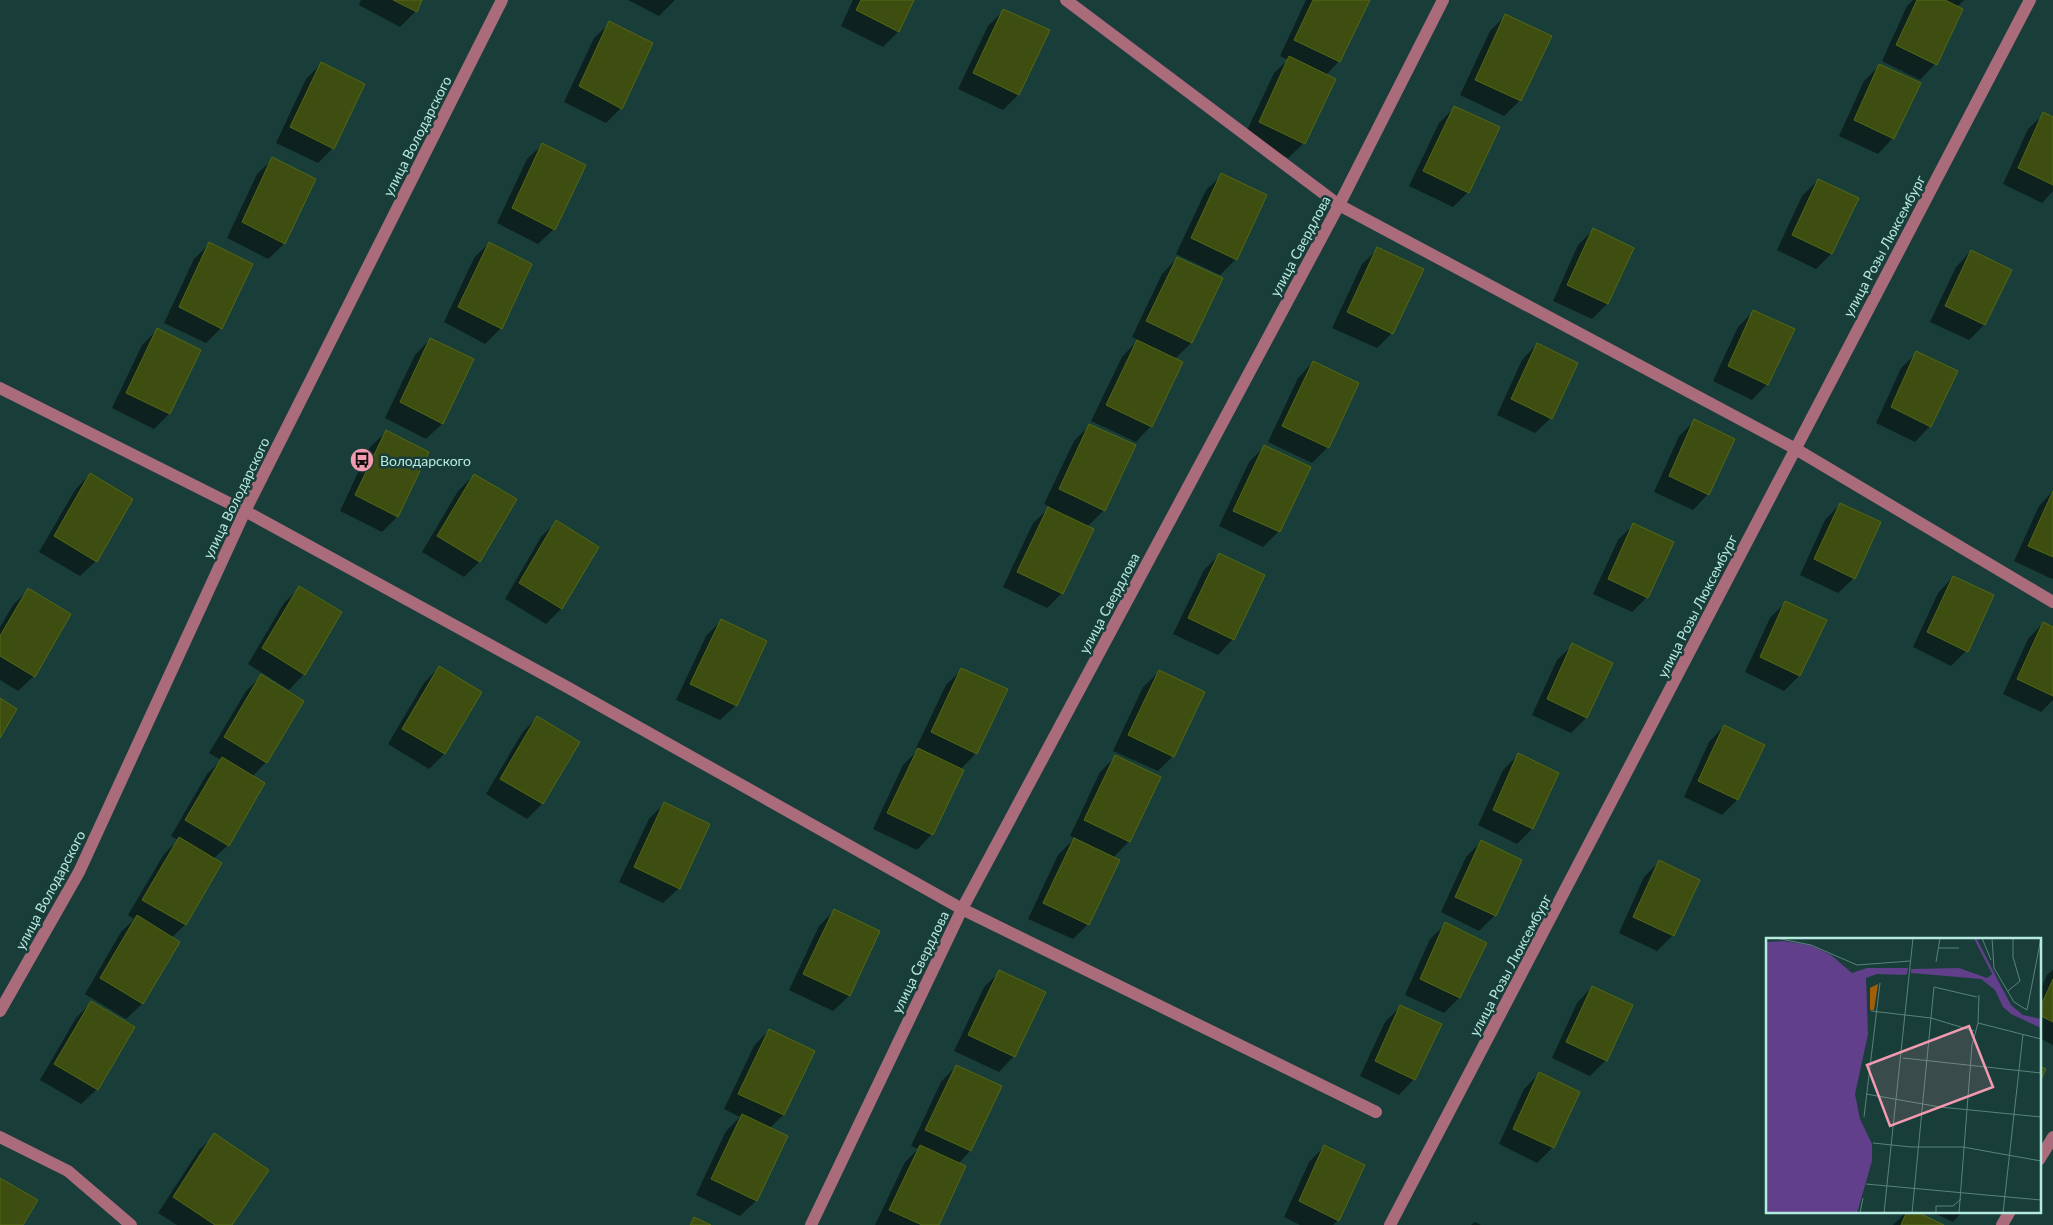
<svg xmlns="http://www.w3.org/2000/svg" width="2053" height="1225" font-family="Lato,sans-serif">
	<rect width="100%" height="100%" fill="#193e39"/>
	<g fill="#0007">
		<polygon points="361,0 421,0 416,11 400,27 359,5"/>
		<polygon points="628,0 675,0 659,16"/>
		<polygon points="853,0 913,0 898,32 883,47 841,26"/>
		<polygon points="1306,0 1368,0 1339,61 1326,75 1304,143 1288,158 1244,137 1274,73 1288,60 1280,56"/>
		<polygon points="1913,0 1964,0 1957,7 1935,64 1920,80 1882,61 1907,6"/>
		<polygon points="1004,10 1048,31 1018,95 1003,110 958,89 988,26"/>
		<polygon points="1505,16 1520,100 1504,116 1460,95 1490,31"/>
		<polygon points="610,23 621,108 606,123 564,102 594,38"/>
		<polygon points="321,64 333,148 318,163 276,143 306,79"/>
		<polygon points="1880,65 1893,138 1878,154 1839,136 1864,81"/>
		<polygon points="1454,108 1468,192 1453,207 1409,186 1439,123"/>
		<polygon points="2044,114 2053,118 2053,191 2042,203 2003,184 2028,129"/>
		<polygon points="543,144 554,229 538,244 497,223 527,159"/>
		<polygon points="273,159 314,180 284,244 268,259 227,238 257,174"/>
		<polygon points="1222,175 1266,196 1236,259 1220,275 1176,254 1206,190"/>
		<polygon points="1818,180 1857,199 1831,254 1816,269 1777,250 1802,196"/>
		<polygon points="1593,230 1632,249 1607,304 1592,319 1553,301 1578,245"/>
		<polygon points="210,243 221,328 206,343 164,323 194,259"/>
		<polygon points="489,243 501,328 485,344 444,322 474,258"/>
		<polygon points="1378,249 1392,333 1377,348 1332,328 1362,264"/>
		<polygon points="1971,251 2010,270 1984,325 1969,340 1930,322 1956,267"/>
		<polygon points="1177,258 1221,279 1191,343 1175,359 1151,426 1136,442 1091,421 1122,357 1138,340 1132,337 1162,274"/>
		<polygon points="1754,311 1767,384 1752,400 1713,381 1738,327"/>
		<polygon points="158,329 199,350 169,414 154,429 112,408 142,345"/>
		<polygon points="430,339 472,360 442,424 426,439 385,418 415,355"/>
		<polygon points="1537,344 1551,418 1535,433 1497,415 1522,360"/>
		<polygon points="1917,353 1930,426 1915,442 1876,423 1901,368"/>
		<polygon points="1313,362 1358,384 1328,447 1312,463 1268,442 1298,378"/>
		<polygon points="1695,421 1708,494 1693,510 1654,492 1679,436"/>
		<polygon points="1090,425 1104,510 1087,527 1062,593 1047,608 1003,587 1033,523 1050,507 1044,504 1074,441"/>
		<polygon points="386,432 427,453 397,517 382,532 340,511 370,447"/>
		<polygon points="1264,447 1279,531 1263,547 1219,526 1249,462"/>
		<polygon points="90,474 96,561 80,576 39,552 75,490"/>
		<polygon points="474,475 515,500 479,562 464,577 422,552 458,491"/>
		<polygon points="2053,491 2053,578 2052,579 2014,561 2039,506"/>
		<polygon points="1840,504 1854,578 1838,593 1800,575 1825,520"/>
		<polygon points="556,522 561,609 546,624 505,599 541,537"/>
		<polygon points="1634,524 1647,597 1632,612 1593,594 1618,540"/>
		<polygon points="1219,555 1233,639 1218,655 1173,634 1204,570"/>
		<polygon points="1953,577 1966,651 1951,666 1913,647 1938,593"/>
		<polygon points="299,588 304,674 289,690 248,664 284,603"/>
		<polygon points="28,590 34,676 18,691 0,680 0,627 13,605"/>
		<polygon points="1786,602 1825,621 1799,676 1784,691 1745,672 1770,618"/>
		<polygon points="721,621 736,705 720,720 676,700 706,636"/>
		<polygon points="2043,623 2053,628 2053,700 2041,712 2003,694 2028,639"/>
		<polygon points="1573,645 1612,663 1586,718 1571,733 1532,715 1557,660"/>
		<polygon points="439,667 481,692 444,754 429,769 388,744 424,683"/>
		<polygon points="962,669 1006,690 976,753 960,770 932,834 917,850 873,829 903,765 919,749 916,748 946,685"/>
		<polygon points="1159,672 1173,756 1158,771 1113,751 1143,687"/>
		<polygon points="261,676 266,762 252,777 264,784 228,845 213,859 221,864 185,925 171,938 178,942 142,1004 126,1019 85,994 121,932 134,919 128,915 164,854 178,840 171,836 207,774 221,760 209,753 246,691"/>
		<polygon points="537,717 542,804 527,819 486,794 522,733"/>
		<polygon points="1724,726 1763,745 1737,800 1722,815 1684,797 1709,742"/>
		<polygon points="1518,755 1558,774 1532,829 1517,844 1478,825 1503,770"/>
		<polygon points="1115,757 1129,841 1113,858 1088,924 1073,939 1028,919 1058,855 1075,838 1070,836 1100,772"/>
		<polygon points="664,804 679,888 663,903 619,882 649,819"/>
		<polygon points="1481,842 1495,915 1479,931 1441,912 1466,857"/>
		<polygon points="1659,862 1698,881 1673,935 1657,951 1619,933 1644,877"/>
		<polygon points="834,911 878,932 849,996 833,1011 789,990 819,926"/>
		<polygon points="1446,924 1459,998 1444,1013 1405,995 1430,939"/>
		<polygon points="2053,970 2053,1045 2039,1038 2039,993 2047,975"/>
		<polygon points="1000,972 1014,1056 999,1072 954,1051 984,987"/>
		<polygon points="1592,987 1631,1006 1606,1060 1590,1076 1552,1058 1577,1003"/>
		<polygon points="91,1003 97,1089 81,1104 40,1080 76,1018"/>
		<polygon points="1401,1006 1414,1079 1399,1095 1360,1076 1385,1022"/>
		<polygon points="769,1030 783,1115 769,1129 786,1137 756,1201 740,1216 696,1195 726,1131 740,1117 724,1109 754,1046"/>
		<polygon points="956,1066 1001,1087 970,1151 958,1164 937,1225 875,1225 905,1162 918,1149 911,1146 941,1082"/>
		<polygon points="1539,1074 1553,1147 1537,1163 1499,1144 1524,1089"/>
		<polygon points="215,1135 231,1225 177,1225 158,1213 199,1150"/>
		<polygon points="1324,1147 1364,1165 1338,1220 1333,1225 1300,1225 1284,1217 1309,1162"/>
		<polygon points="1907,1211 1913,1211 1941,1225 1893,1225"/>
		<polygon points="1930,1211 1963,1211 1953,1222"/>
		<polygon points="1475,1222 1481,1225 1471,1225"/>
	</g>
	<g fill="#3e4e11" stroke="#536815">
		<polygon points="393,0 422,0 417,12"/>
		<polygon points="861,0 914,0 899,32 856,10"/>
		<polygon points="1313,0 1370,0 1340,62 1294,40"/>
		<polygon points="1917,0 1945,0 1963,9 1937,65 1896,45"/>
		<polygon points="1003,9 1050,30 1019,95 973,73"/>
		<polygon points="1505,14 1552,36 1521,101 1475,80"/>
		<polygon points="609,21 653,43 622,109 579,86"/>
		<polygon points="1289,56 1336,79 1305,144 1259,122"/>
		<polygon points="321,62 365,84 334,149 290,127"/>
		<polygon points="1879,64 1921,83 1894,139 1854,120"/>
		<polygon points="1454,106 1500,127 1469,193 1423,171"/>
		<polygon points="2043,112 2053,117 2053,185 2018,168"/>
		<polygon points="542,143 586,165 555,230 512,208"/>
		<polygon points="272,157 316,179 285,244 242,222"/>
		<polygon points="1221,173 1267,195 1237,260 1191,238"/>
		<polygon points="1818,179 1859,198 1832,254 1792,235"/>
		<polygon points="1593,228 1634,248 1608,304 1567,285"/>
		<polygon points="209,242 253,264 222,329 179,307"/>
		<polygon points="489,242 532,264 502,329 458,307"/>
		<polygon points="1377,247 1424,269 1393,334 1347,312"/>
		<polygon points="1971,250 2012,270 1985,325 1945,306"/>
		<polygon points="1177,257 1223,278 1192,343 1146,321"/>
		<polygon points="1753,310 1795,329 1768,385 1728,366"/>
		<polygon points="157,328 201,350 170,414 126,393"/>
		<polygon points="430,338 474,359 443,424 400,402"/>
		<polygon points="1137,340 1183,362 1152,427 1106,405"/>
		<polygon points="1537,343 1578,363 1552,419 1511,399"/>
		<polygon points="1916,351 1958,371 1931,427 1891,407"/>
		<polygon points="1313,361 1359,383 1329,448 1282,426"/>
		<polygon points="1694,419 1735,439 1709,495 1669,476"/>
		<polygon points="1089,424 1136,445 1105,511 1059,489"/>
		<polygon points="386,430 429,452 398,517 355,495"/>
		<polygon points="1264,445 1311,467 1280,532 1233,511"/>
		<polygon points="90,473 133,499 97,562 54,536"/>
		<polygon points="474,474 517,499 480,562 437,536"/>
		<polygon points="2053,491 2053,557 2028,546"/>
		<polygon points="1840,503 1881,522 1855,579 1814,559"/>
		<polygon points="1048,507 1094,529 1063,594 1017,572"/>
		<polygon points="556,520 599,547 562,609 519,583"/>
		<polygon points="1633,523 1674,542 1648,598 1608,579"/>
		<polygon points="1219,553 1265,575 1234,640 1188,618"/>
		<polygon points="1953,576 1994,595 1968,652 1927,632"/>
		<polygon points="299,586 342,612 305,675 262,648"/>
		<polygon points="28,588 71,614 35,677 0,656 0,636"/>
		<polygon points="1785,601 1827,620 1800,676 1760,657"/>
		<polygon points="721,619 767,641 737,706 690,684"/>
		<polygon points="2043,622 2053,627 2053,696 2017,679"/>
		<polygon points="1572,643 1613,663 1587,718 1547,699"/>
		<polygon points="439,666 482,692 445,754 402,729"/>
		<polygon points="961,668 1008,689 977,754 931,732"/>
		<polygon points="1159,670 1205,692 1174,757 1128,735"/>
		<polygon points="261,674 304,701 267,763 224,737"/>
		<polygon points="0,698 17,709 0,738"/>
		<polygon points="537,716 580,742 543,804 500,779"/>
		<polygon points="1724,725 1765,745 1738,800 1698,781"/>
		<polygon points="918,748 964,770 933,835 887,813"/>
		<polygon points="1518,753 1559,773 1533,829 1493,810"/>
		<polygon points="1115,755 1161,777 1130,842 1084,820"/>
		<polygon points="222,757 265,783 229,846 185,820"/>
		<polygon points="664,802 710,824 680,889 634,867"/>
		<polygon points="179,837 222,863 186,925 142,900"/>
		<polygon points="1074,838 1120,860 1089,925 1043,903"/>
		<polygon points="1481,840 1522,860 1496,916 1455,897"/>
		<polygon points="1659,860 1700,880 1674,936 1633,917"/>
		<polygon points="834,909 880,931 850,996 803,974"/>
		<polygon points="137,915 180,942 143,1004 100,978"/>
		<polygon points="1445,922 1487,943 1460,998 1420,979"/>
		<polygon points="999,970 1046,992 1015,1057 968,1035"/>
		<polygon points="2053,979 2053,1022 2039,1015 2039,1010"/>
		<polygon points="1592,986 1633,1005 1607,1061 1566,1042"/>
		<polygon points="91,1001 135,1027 98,1090 54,1064"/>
		<polygon points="1400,1005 1442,1024 1415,1080 1375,1061"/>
		<polygon points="769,1029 815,1051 784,1115 738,1094"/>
		<polygon points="956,1065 1002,1086 971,1151 925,1130"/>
		<polygon points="2039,1066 2046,1069 2039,1084"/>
		<polygon points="1539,1072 1580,1092 1554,1148 1513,1129"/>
		<polygon points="742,1114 788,1136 757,1201 711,1179"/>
		<polygon points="214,1133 269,1170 232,1225 215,1225 173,1197"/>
		<polygon points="920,1145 966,1166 939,1225 922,1225 889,1210"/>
		<polygon points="1324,1145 1365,1165 1339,1221 1299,1201"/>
		<polygon points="0,1178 38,1200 23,1225 0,1225"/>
		<polygon points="1907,1211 1915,1211 1944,1225 1901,1225"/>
		<polygon points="694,1217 711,1225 690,1225"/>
	</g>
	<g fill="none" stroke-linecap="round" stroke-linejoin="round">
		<g stroke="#aa6b7b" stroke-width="12">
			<polyline points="1066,0 1339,205 1794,448 2053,602"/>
			<polyline points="0,388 245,511 567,687 962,909 1376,1112"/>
			<polyline points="0,1011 79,872 245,511 502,0"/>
			<polyline points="0,1137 68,1171 131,1225"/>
			<polyline points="2039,1160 2053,1137"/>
			<polyline points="811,1225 962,909 1339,205 1443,0"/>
			<polyline points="1390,1225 2030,0"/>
			<polyline points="2002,1225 2010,1211"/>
		</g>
	</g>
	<defs>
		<g id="bus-disc" transform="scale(1.25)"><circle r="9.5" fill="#f29ab0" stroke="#193e39"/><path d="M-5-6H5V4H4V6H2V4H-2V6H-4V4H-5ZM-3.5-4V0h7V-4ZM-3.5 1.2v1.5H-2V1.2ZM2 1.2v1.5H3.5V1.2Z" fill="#111"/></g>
	</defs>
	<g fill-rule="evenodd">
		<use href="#bus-disc" x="362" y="460"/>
	</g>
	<g text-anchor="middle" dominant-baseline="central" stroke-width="5" stroke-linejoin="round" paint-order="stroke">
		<g font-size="14" fill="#b6eae1" stroke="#193e39">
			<text transform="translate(417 136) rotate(-63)">улица Володарского</text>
			<text transform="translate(1300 246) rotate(-62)">улица Свердлова</text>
			<text transform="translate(1884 246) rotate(-62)">улица Розы Люксембург</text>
			<text transform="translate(236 498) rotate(-64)">улица Володарского</text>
			<text transform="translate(1109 603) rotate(-62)">улица Свердлова</text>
			<text transform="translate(1697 606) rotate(-63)">улица Розы Люксембург</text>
			<text transform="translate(50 890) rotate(-62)">улица Володарского</text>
			<text transform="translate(920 962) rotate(-64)">улица Свердлова</text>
			<text transform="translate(1510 965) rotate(-62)">улица Розы Люксембург</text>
		</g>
		<g font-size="14" fill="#b6eae1" stroke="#193e39" text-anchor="start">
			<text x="380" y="460">Володарского</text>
		</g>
	</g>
	<g transform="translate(1766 938)">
		<rect width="275" height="275" fill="#193e39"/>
		<path d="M112,46L108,72H104V50Z" fill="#a25f08"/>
		<path d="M17,3L44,7L65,17L86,35L101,30H142L141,36L138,37L111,36L100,40L102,96L89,156L94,181L106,206V223L91,275H0V4ZM193,30L221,40L228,35L245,67L257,77L275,81V90L245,76L237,69L229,52L215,41L145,35V31Z" fill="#623f8a"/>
		<path fill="none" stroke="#623f8a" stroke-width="2.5" d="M209,0L228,37"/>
		<path fill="none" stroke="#58837c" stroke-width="1" d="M10,0L45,7L91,27L144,23M216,0L225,22M226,0L228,30L248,64L261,72L275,0M173,10H193M170,24L174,0M242,53L254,43L247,19V0M105,73L165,80L208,93M212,85L275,101M137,120L275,135M100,156L174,169L275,179M98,179L114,45M107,205L145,209H197L275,223M100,246L275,262M94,275L97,260M118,275L147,0M146,275L168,49L211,59M170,275V268H187L195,261M193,275L206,107L212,85L213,57M237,275L257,96"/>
		<path fill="#f29ab0" fill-opacity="0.15" stroke="#f29ab0" stroke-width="2.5" d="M203,88L227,149L124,188L101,127Z"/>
		<rect width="275" height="275" fill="none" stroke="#b6eae1" stroke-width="2.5"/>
	</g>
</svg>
